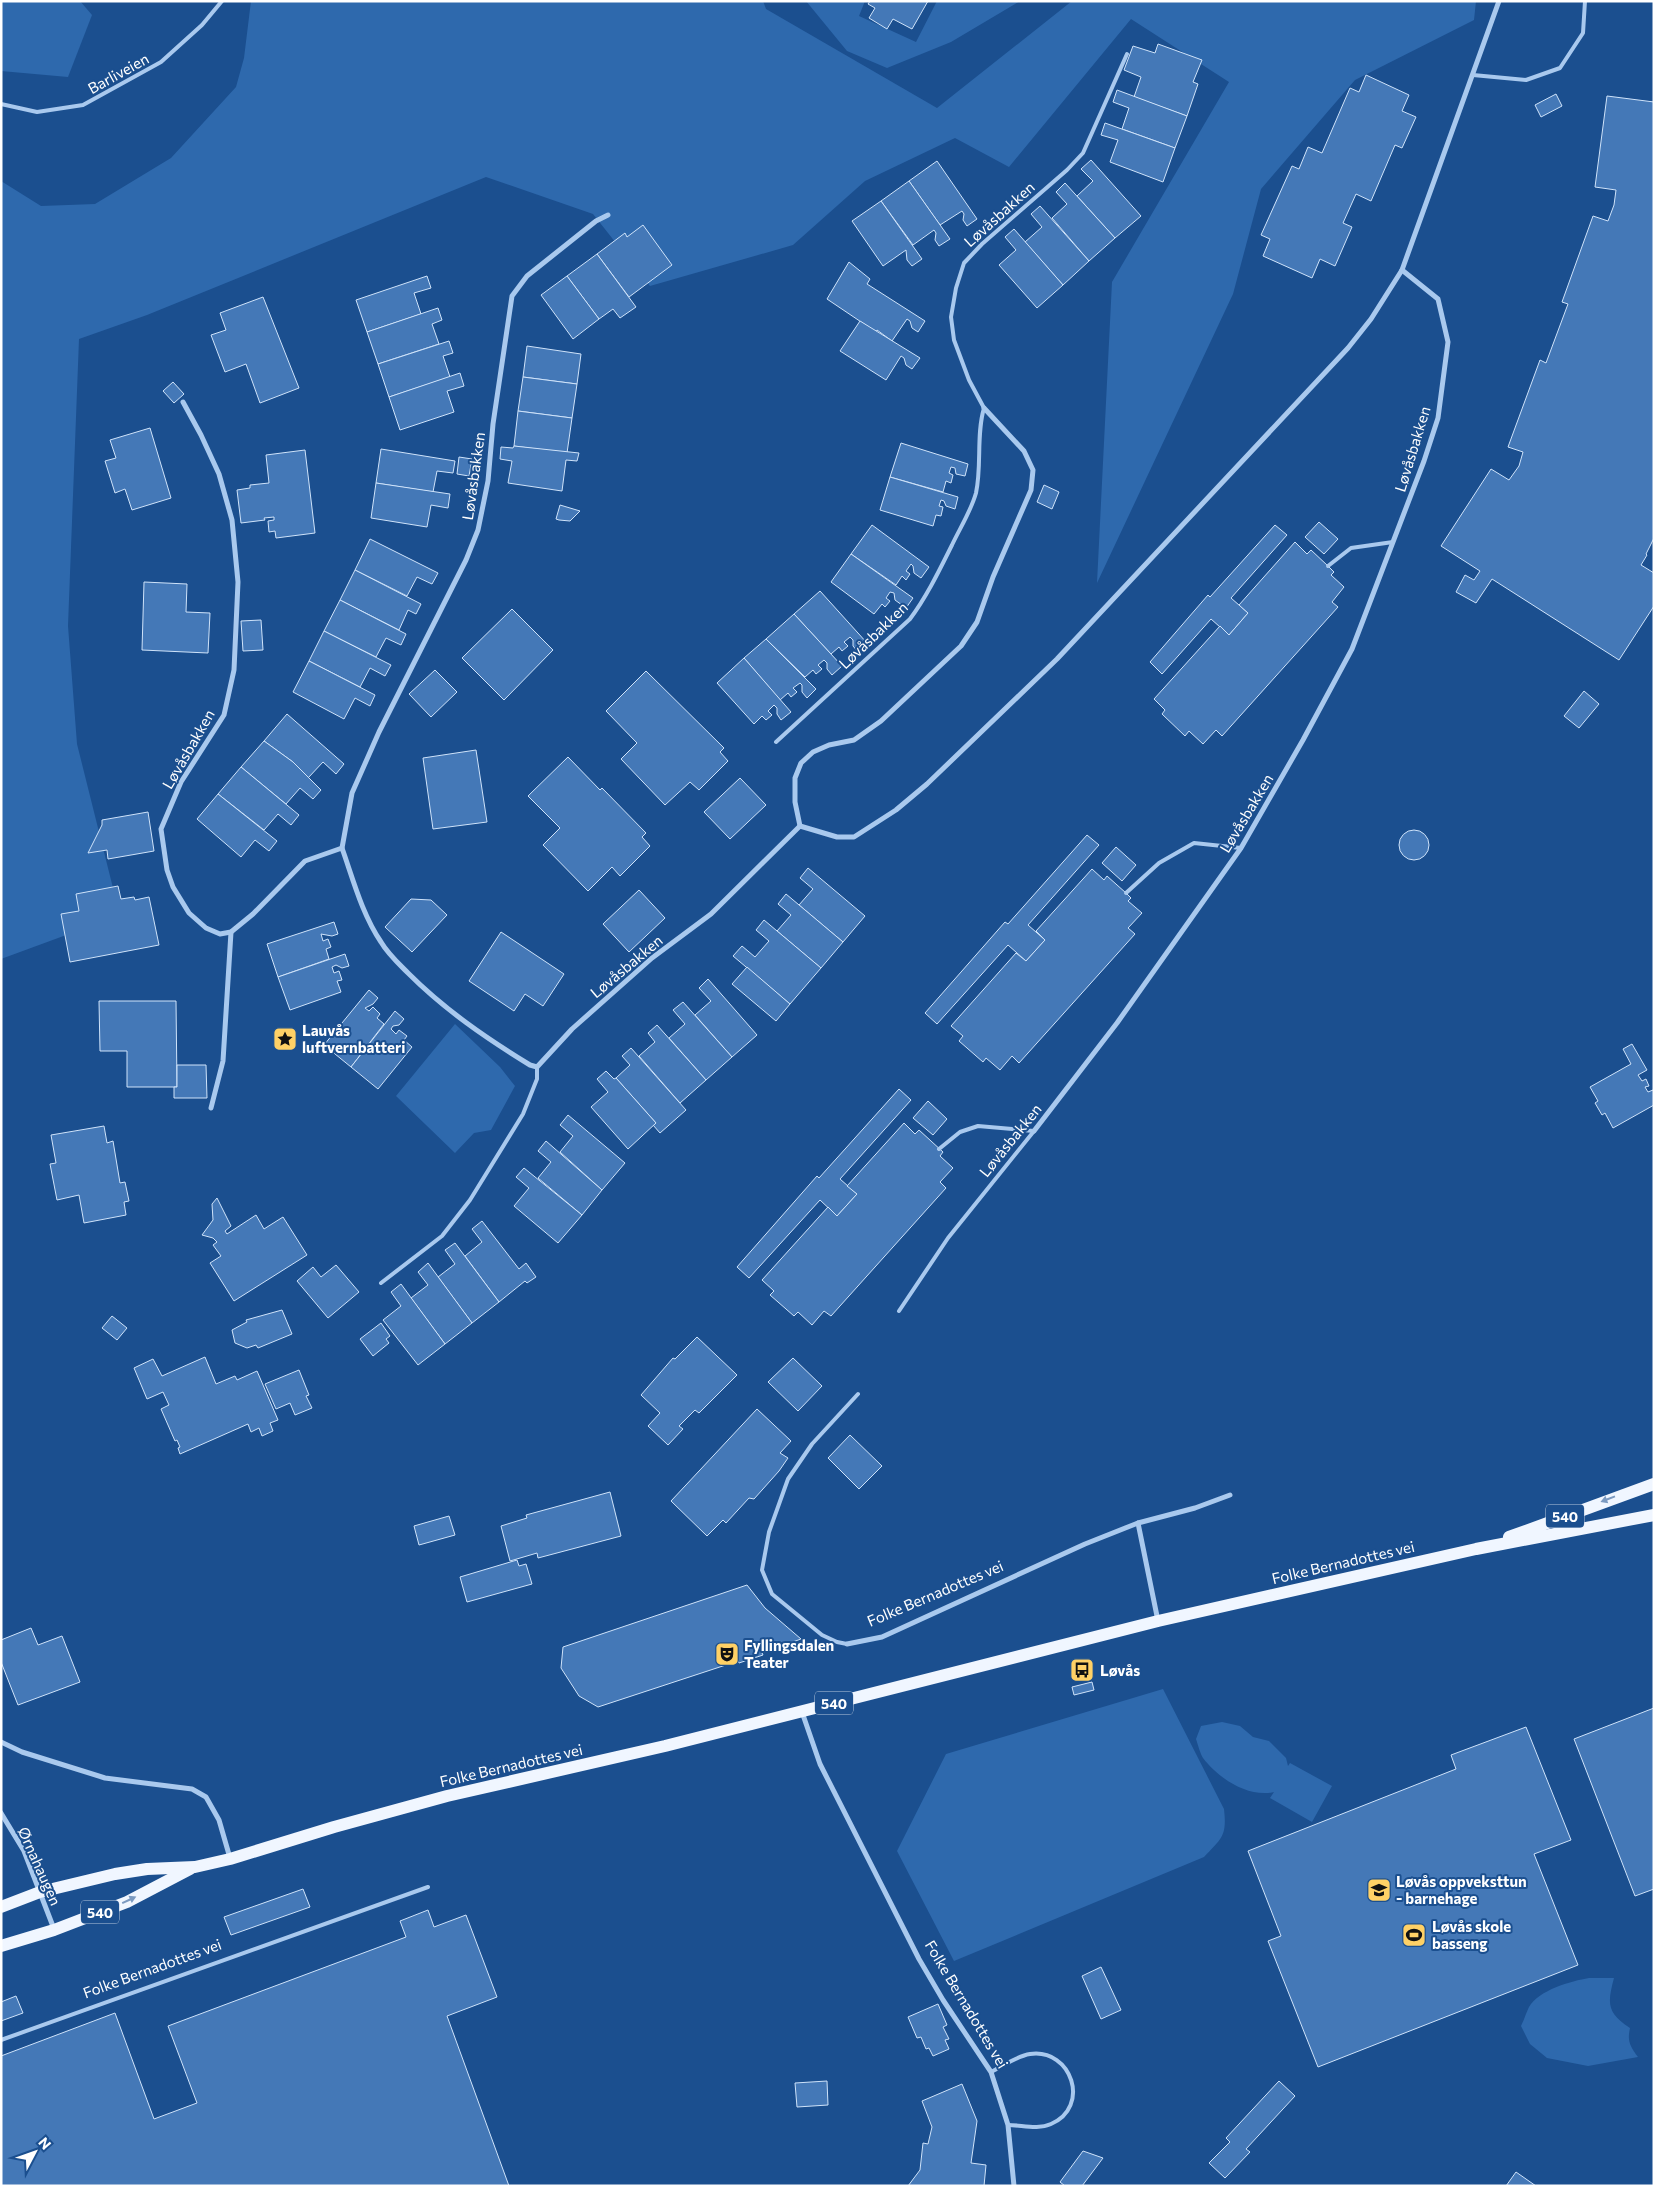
<svg xmlns="http://www.w3.org/2000/svg" width="1655" height="2187" font-family="Commissioner,sans-serif">
	<rect width="100%" height="100%" fill="#1b4f8f"/>
	<g fill="#2e69ad">
		<polygon points="1,1 80,1 92,15 68,77 1,71"/>
		<polygon points="251,1 763,1 766,9 937,108 1072,1 1476,1 1474,20 1355,80 1261,189 1233,294 1097,583 1112,282 1229,82 1131,19 1009,167 955,138 865,181 793,245 650,286 593,214 486,177 147,315 79,339 68,626 77,744 114,892 107,920 1,959 1,181 41,206 95,204 171,158 236,87 244,58"/>
		<polygon points="806,1 865,1 859,16 916,42 937,1 1020,1 951,42 887,68 847,51"/>
		<polygon points="455,1024 500,1067 515,1086 491,1130 474,1133 455,1153 396,1096"/>
		<path d="M1163,1689L1224,1809C1227,1836 1222,1838 1204,1857L954,1961L897,1851L946,1754Z"/>
		<path d="M1222,1722L1240,1726L1253,1737L1269,1741L1286,1758L1288,1766L1290,1763L1332,1786L1312,1822L1270,1798L1274,1792C1248,1798 1218,1778 1203,1758C1200,1753 1198,1745 1196,1739L1201,1726Z"/>
		<path d="M1589,1978H1614C1607,2004 1607,2013 1630,2028C1627,2041 1630,2046 1638,2057L1588,2066L1547,2058L1530,2044L1521,2026C1524,2020 1526,2013 1529,2007C1539,1990 1571,1981 1589,1978Z"/>
	</g>
	<g fill="#4478b7" stroke="#cfe3fa">
		<polygon points="870,1 928,1 912,29 893,19 887,29 869,18 875,8 868,4"/>
		<polygon points="1158,44 1202,60 1193,82 1198,84 1187,116 1134,97 1141,77 1124,70 1133,46 1155,53"/>
		<polygon points="1366,75 1409,95 1402,111 1416,117 1402,148 1395,145 1371,201 1356,194 1343,223 1352,227 1335,266 1320,259 1312,278 1263,256 1270,239 1261,235 1292,166 1299,169 1308,147 1322,153 1350,88 1359,92"/>
		<polygon points="1117,90 1187,116 1175,148 1122,129 1129,108 1113,102"/>
		<polygon points="1556,94 1562,106 1541,117 1535,105"/>
		<polygon points="1607,96 1654,102 1654,538 1646,554 1647,555 1641,565 1654,573 1654,606 1619,660 1492,579 1476,603 1456,592 1465,575 1474,580 1480,571 1441,546 1491,469 1509,480 1519,466 1523,452 1508,447 1540,360 1546,363 1568,304 1562,302 1593,216 1608,221 1614,205 1616,190 1595,187"/>
		<polygon points="1105,123 1175,148 1163,182 1110,162 1118,140 1101,135"/>
		<polygon points="1091,160 1141,216 1115,238 1077,196 1093,181 1081,169"/>
		<polygon points="937,161 977,219 967,226 963,220 964,214 962,211 940,225 909,181"/>
		<polygon points="909,181 950,239 939,246 935,240 936,233 934,230 913,245 881,201"/>
		<polygon points="1065,183 1115,238 1089,261 1052,218 1067,204 1056,192"/>
		<polygon points="881,201 922,259 912,266 907,260 906,250 883,266 852,221"/>
		<polygon points="1040,206 1089,261 1063,285 1025,242 1042,227 1031,214"/>
		<polygon points="643,225 672,265 629,297 597,254 625,233 627,237"/>
		<polygon points="1014,229 1063,285 1037,308 999,265 1016,250 1005,237"/>
		<polygon points="597,254 636,307 620,318 613,309 599,319 567,276"/>
		<polygon points="849,262 870,279 867,284 925,321 918,332 912,328 910,321 907,319 892,341 877,330 876,332 827,299"/>
		<polygon points="427,276 431,288 414,293 421,314 367,332 356,300"/>
		<polygon points="567,276 599,319 573,339 541,295"/>
		<polygon points="263,297 299,388 260,403 246,364 225,372 211,335 226,330 220,313"/>
		<polygon points="438,308 442,320 432,324 439,344 378,364 367,332"/>
		<polygon points="860,321 920,358 912,369 906,365 904,358 901,356 886,380 840,351"/>
		<polygon points="449,341 453,353 443,356 450,377 389,397 378,364"/>
		<polygon points="527,346 581,354 577,384 523,377"/>
		<polygon points="460,373 464,386 447,391 454,412 400,430 389,397"/>
		<polygon points="523,377 577,384 572,418 518,411"/>
		<polygon points="173,382 184,394 174,403 163,391"/>
		<polygon points="518,411 572,418 567,453 514,446"/>
		<polygon points="150,428 171,498 132,510 125,489 115,493 105,461 116,458 110,440"/>
		<polygon points="901,443 968,464 965,476 956,474 955,468 951,467 949,473 953,475 951,483 946,481 943,492 890,477"/>
		<polygon points="514,446 579,453 577,461 566,460 562,491 508,483 512,461 500,459 501,447 513,448"/>
		<polygon points="381,449 455,461 453,473 437,471 433,492 376,483"/>
		<polygon points="305,450 315,533 276,538 275,531 269,532 268,521 274,520 274,517 264,518 265,520 241,523 237,490 250,488 250,485 269,483 266,455"/>
		<polygon points="459,457 472,459 469,476 457,474"/>
		<polygon points="890,477 958,497 955,509 946,506 944,501 941,500 939,506 943,507 941,516 936,515 933,526 880,510"/>
		<polygon points="376,483 450,494 448,508 431,505 427,527 371,518"/>
		<polygon points="1044,485 1059,492 1052,509 1037,502"/>
		<polygon points="560,505 580,511 570,521 559,520 556,519"/>
		<polygon points="1319,522 1338,539 1324,554 1305,537"/>
		<polygon points="872,525 929,567 921,578 914,573 913,566 911,564 906,571 910,574 906,580 902,576 896,585 851,554"/>
		<polygon points="1275,525 1287,535 1231,598 1248,613 1229,635 1211,619 1162,674 1150,662 1208,595 1210,597"/>
		<polygon points="370,539 438,573 432,584 417,577 407,596 355,570"/>
		<polygon points="1295,542 1307,554 1311,550 1328,566 1334,572 1331,575 1344,587 1332,602 1338,607 1222,736 1216,730 1203,744 1189,731 1185,736 1162,714 1165,710 1154,699 1220,626 1229,635 1248,613 1239,605"/>
		<polygon points="851,554 913,598 906,608 895,600 894,593 890,592 886,598 890,601 885,607 882,604 874,614 831,582"/>
		<polygon points="355,570 421,604 416,614 408,610 399,630 340,600"/>
		<polygon points="144,582 187,584 186,612 210,613 208,653 142,650"/>
		<polygon points="820,591 867,643 858,652 853,646 853,640 850,637 844,642 848,646 842,651 839,647 831,654 794,614"/>
		<polygon points="340,600 406,634 401,645 386,638 376,657 324,631"/>
		<polygon points="512,609 553,650 504,700 462,658"/>
		<polygon points="794,614 842,666 832,675 827,669 827,663 824,660 818,665 822,669 816,674 813,670 805,677 766,639"/>
		<polygon points="261,620 263,650 243,651 241,621"/>
		<polygon points="324,631 391,665 385,676 370,668 360,687 309,661"/>
		<polygon points="766,639 816,689 807,698 802,692 802,685 800,683 793,688 797,692 791,697 788,693 780,700 744,658"/>
		<polygon points="744,658 791,712 781,720 777,714 777,708 774,705 768,711 772,715 766,720 762,716 754,724 717,683"/>
		<polygon points="309,661 375,695 370,706 355,698 344,719 293,692"/>
		<polygon points="435,670 457,692 431,717 409,694"/>
		<polygon points="646,671 724,748 720,752 728,761 699,790 690,782 665,805 621,759 637,743 606,711"/>
		<polygon points="1584,691 1599,704 1579,728 1564,716"/>
		<polygon points="287,714 344,764 336,774 323,762 308,778 293,762 264,741"/>
		<polygon points="264,741 293,762 321,790 313,799 300,788 286,804 241,767"/>
		<polygon points="476,750 487,822 433,829 423,758"/>
		<polygon points="568,757 600,790 602,788 646,833 642,837 650,846 620,876 612,867 588,891 543,845 560,828 528,796"/>
		<polygon points="241,767 299,815 291,825 278,814 264,830 218,794"/>
		<polygon points="740,778 766,805 730,839 704,812"/>
		<polygon points="218,794 277,841 269,851 255,840 241,857 197,819"/>
		<polygon points="148,812 154,851 108,859 107,850 88,853 102,825 102,820"/>
		<circle cx="1414" cy="845" r="15"/>
		<polygon points="1087,835 1099,845 1028,925 1045,940 1026,961 1008,945 937,1024 925,1013 1005,922 1008,924"/>
		<polygon points="1116,847 1136,865 1122,881 1102,863"/>
		<polygon points="808,868 865,916 843,942 799,905 813,889 800,878"/>
		<polygon points="1092,869 1104,880 1107,876 1126,893 1131,898 1128,901 1142,913 1128,928 1135,934 1019,1063 1012,1056 1000,1070 986,1058 983,1062 959,1041 963,1036 951,1026 1016,953 1026,961 1045,940 1036,931"/>
		<polygon points="118,886 121,899 134,897 135,900 149,897 159,945 70,962 61,914 79,911 76,894"/>
		<polygon points="639,890 665,918 629,952 603,924"/>
		<polygon points="786,894 843,942 821,968 777,931 791,915 778,904"/>
		<polygon points="411,899 431,900 447,915 412,952 385,927"/>
		<polygon points="764,920 821,968 790,1004 733,956 742,946 755,957 769,941 756,930"/>
		<polygon points="334,922 338,934 332,936 321,934 323,941 328,939 331,947 326,949 329,959 278,977 267,944"/>
		<polygon points="501,932 564,974 543,1006 525,994 514,1011 469,981"/>
		<polygon points="345,954 349,966 342,968 336,965 332,967 334,973 339,971 342,980 337,981 341,992 290,1010 278,977"/>
		<polygon points="747,967 790,1004 776,1021 732,984"/>
		<polygon points="708,979 757,1035 732,1057 695,1015 711,1001 699,988"/>
		<polygon points="369,990 378,998 373,1004 365,1008 369,1011 373,1007 380,1014 377,1018 384,1024 351,1067 324,1045"/>
		<polygon points="99,1001 176,1001 177,1087 127,1087 127,1051 100,1051"/>
		<polygon points="683,1002 732,1057 706,1080 669,1038 685,1024 673,1010"/>
		<polygon points="395,1011 404,1019 399,1025 393,1026 391,1029 396,1034 399,1030 407,1036 404,1040 412,1047 378,1089 351,1067"/>
		<polygon points="657,1025 706,1080 680,1103 639,1056 655,1042 648,1033"/>
		<polygon points="1632,1044 1647,1070 1638,1075 1642,1081 1646,1079 1649,1086 1645,1087 1648,1092 1653,1090 1654,1092 1654,1105 1613,1128 1605,1113 1602,1115 1595,1103 1598,1101 1590,1087 1631,1064 1623,1049"/>
		<polygon points="631,1048 686,1110 660,1133 653,1125 656,1123 616,1078 630,1065 622,1056"/>
		<polygon points="177,1065 206,1065 207,1098 174,1098 174,1087 177,1087"/>
		<polygon points="606,1071 614,1079 616,1078 656,1123 628,1149 591,1107 608,1092 597,1079"/>
		<polygon points="899,1089 911,1100 840,1179 857,1194 837,1216 820,1200 749,1278 737,1267 817,1176 819,1178"/>
		<polygon points="928,1101 947,1119 933,1135 913,1118"/>
		<polygon points="568,1115 625,1163 602,1190 560,1152 573,1136 560,1125"/>
		<polygon points="904,1123 915,1134 919,1130 943,1152 940,1156 953,1168 940,1182 946,1188 831,1316 824,1311 812,1325 798,1312 794,1316 770,1295 774,1291 762,1280 828,1207 837,1216 857,1194 847,1186"/>
		<polygon points="104,1126 107,1143 113,1141 120,1183 125,1182 129,1201 124,1202 126,1215 84,1223 79,1195 57,1200 50,1164 56,1163 51,1135"/>
		<polygon points="546,1141 602,1190 582,1215 538,1178 551,1162 538,1151"/>
		<polygon points="524,1168 582,1215 558,1243 514,1206 529,1188 516,1177"/>
		<polygon points="217,1198 231,1226 225,1231 227,1234 256,1215 264,1229 283,1217 307,1255 234,1301 210,1263 221,1256 213,1245 217,1242 213,1238 202,1235 213,1220 212,1204"/>
		<polygon points="482,1221 519,1269 526,1263 536,1277 527,1283 525,1281 499,1302 465,1256 482,1242 472,1229"/>
		<polygon points="455,1243 499,1302 472,1323 438,1277 455,1264 445,1250"/>
		<polygon points="428,1263 472,1323 445,1344 411,1298 428,1285 418,1272"/>
		<polygon points="336,1265 359,1292 328,1318 297,1281 313,1267 321,1277"/>
		<polygon points="401,1284 445,1344 418,1365 383,1320 401,1306 391,1292"/>
		<polygon points="282,1310 292,1334 258,1348 256,1345 247,1348 235,1343 232,1330 247,1322 246,1320"/>
		<polygon points="112,1316 127,1328 117,1340 102,1328"/>
		<polygon points="381,1323 390,1336 386,1339 389,1343 373,1356 360,1339"/>
		<polygon points="697,1337 737,1375 699,1413 695,1410 679,1426 683,1429 668,1445 648,1426 660,1413 641,1395 673,1358 675,1359"/>
		<polygon points="205,1357 216,1384 235,1376 237,1380 257,1371 278,1420 270,1423 273,1431 262,1436 259,1428 251,1432 248,1424 180,1454 178,1448 180,1447 177,1440 175,1441 161,1409 169,1405 163,1392 147,1399 134,1368 153,1359 162,1376"/>
		<polygon points="793,1358 822,1386 798,1411 768,1382"/>
		<polygon points="299,1370 309,1395 306,1396 312,1408 295,1415 290,1403 276,1409 265,1384"/>
		<polygon points="757,1409 791,1441 780,1453 788,1458 779,1471 754,1499 749,1498 726,1523 723,1520 707,1536 671,1501"/>
		<polygon points="850,1435 882,1466 859,1489 828,1458"/>
		<polygon points="610,1492 621,1536 538,1558 537,1553 510,1561 501,1526 527,1518 526,1515"/>
		<polygon points="449,1516 455,1535 419,1545 414,1526"/>
		<polygon points="517,1560 519,1566 526,1564 532,1584 467,1602 460,1577"/>
		<polygon points="747,1585 765,1608 801,1639 762,1653 763,1655 739,1663 738,1661 598,1707 579,1696 561,1668 563,1647"/>
		<polygon points="31,1628 38,1645 62,1636 80,1682 18,1705 1,1662 1,1640"/>
		<polygon points="1092,1682 1094,1690 1074,1695 1072,1687"/>
		<polygon points="1654,1708 1654,1889 1635,1896 1574,1739"/>
		<polygon points="1526,1727 1571,1840 1534,1854 1578,1965 1318,2067 1268,1941 1281,1936 1248,1851 1456,1769 1451,1755"/>
		<polygon points="303,1889 310,1907 231,1935 224,1917"/>
		<polygon points="428,1910 434,1927 466,1915 497,1997 447,2016 509,2186 1,2186 1,2056 115,2013 154,2119 197,2103 168,2026 406,1937 400,1921"/>
		<polygon points="1101,1967 1121,2010 1101,2019 1082,1976"/>
		<polygon points="16,1996 23,2013 1,2021 1,2002"/>
		<polygon points="938,2004 947,2025 943,2027 949,2039 945,2040 949,2049 933,2056 929,2048 926,2049 921,2037 917,2038 908,2017"/>
		<polygon points="827,2081 828,2105 797,2107 795,2083"/>
		<polygon points="1279,2081 1295,2096 1246,2149 1250,2152 1225,2178 1209,2163 1230,2142 1226,2138"/>
		<polygon points="962,2084 977,2121 971,2163 986,2165 984,2186 908,2186 920,2170 923,2143 928,2144 932,2127 922,2101"/>
		<polygon points="1083,2151 1103,2158 1082,2186 1065,2186 1060,2182"/>
		<polygon points="1516,2172 1536,2186 1506,2186"/>
	</g>
	<g fill="none" stroke-linecap="round" stroke-linejoin="round">
		<g stroke="#a9c9ee" stroke-width="4">
			<polyline points="1473,75 1526,80 1560,68 1583,33 1585,1"/>
			<polyline points="1,104 37,112 83,105 161,62 202,25 222,1"/>
			<polyline points="1328,566 1351,548 1393,542"/>
			<path d="M776,742L910,619C927,596 939,571 952,545C960,528 971,511 976,493C982,465 976,435 984,408L969,380L954,340L951,317L956,288L964,263L982,244L1067,170L1083,153L1127,54"/>
			<polyline points="1126,893 1159,863 1194,843 1241,848"/>
			<polyline points="939,1149 960,1132 978,1126 1034,1131"/>
			<polyline points="381,1283 442,1236 470,1200 523,1114 537,1079 537,1067"/>
			<polyline points="899,1311 948,1238 1034,1131"/>
			<polyline points="847,1644 837,1642 822,1635 772,1594 762,1570 769,1532 788,1479 812,1444 858,1394"/>
			<polyline points="1,2040 428,1887"/>
			<path d="M991,2072C1003,2066 1017,2056 1030,2054C1072,2048 1091,2107 1051,2124C1038,2130 1022,2125 1008,2125"/>
		</g>
		<g stroke="#a9c9ee" stroke-width="5">
			<path d="M183,402L201,435L219,474L232,520L238,582L234,670L224,715L181,782L161,829L167,870L173,887L189,913L206,928L220,934L231,932L253,914L305,861L342,848C353,879 362,914 381,942C388,954 399,964 408,973C445,1010 486,1038 530,1065L537,1067L572,1029L652,958L711,914L800,826"/>
			<polyline points="800,826 837,837 854,837 896,810 927,784 1057,659 1348,348 1371,319 1402,270 1499,1"/>
			<polyline points="800,826 795,802 795,778 801,763 813,752 829,745 854,740 881,721 961,646 977,622 993,577 1031,490 1033,470 1024,451 984,408"/>
			<polyline points="342,848 352,793 379,732 466,560 478,530 488,481 493,424 512,296 527,276 596,221 608,215"/>
			<polyline points="211,1108 223,1061 231,932"/>
			<polyline points="1034,1131 1117,1023 1241,848 1303,740 1352,649 1424,461 1438,418 1448,342 1438,299 1402,270"/>
			<polyline points="1138,1523 1158,1621"/>
			<polyline points="847,1644 882,1637 1085,1544 1138,1523 1195,1508 1230,1495"/>
			<polyline points="802,1712 820,1764 919,1959 943,2000 991,2072 1008,2125 1014,2186"/>
			<polyline points="1,1742 22,1752 105,1778 192,1789 206,1797 219,1820 230,1858"/>
			<polyline points="1,1813 24,1851 54,1929"/>
		</g>
		<g stroke="#f0f6ff" stroke-width="12">
			<polyline points="1509,1537 1654,1484"/>
			<polyline points="1,1907 40,1892 115,1874 147,1869 195,1867 230,1859 334,1827 447,1796 665,1746 1158,1621 1476,1549 1654,1515"/>
			<polyline points="1,1946 54,1930 127,1902 190,1869"/>
		</g>
	</g>
	<defs><path id="oneway-solid" d="M-6-.8H1V-3.2L6.5 0L1 3.2V.8H-6Z" transform="scale(1.25)"/></defs>
	<g fill="#7b9ac1">
		<use href="#oneway-solid" transform="translate(1608 1499) rotate(159)"/>
		<use href="#oneway-solid" transform="translate(129 1900) rotate(-25)"/>
	</g>
	<defs>
		<g id="sight-square" transform="scale(1.25)"><rect x="-9" y="-9" width="18" height="18" rx="4" fill="#ffd166" stroke="#1b4f8f"/><path d="M0-6L1.8-2.2L6-1.7L2.9 1.2L3.7 5.4L0 3.3L-3.7 5.4L-2.9 1.2L-6-1.7L-1.8-2.2Z" fill="#111"/></g>
		<g id="theatre-square" transform="scale(1.25)"><rect x="-9" y="-9" width="18" height="18" rx="4" fill="#ffd166" stroke="#1b4f8f"/><path d="M-5-5.5Q0-4 5-5.5V0Q5 5 0 6Q-5 5-5 0ZM-3.3-2.5H-1v1.5H-3.3ZM1-2.5H3.3v1.5H1ZM-2.8 1Q0 5.5 2.8 1Z" fill="#111"/></g>
		<g id="bus-square" transform="scale(1.25)"><rect x="-9" y="-9" width="18" height="18" rx="4" fill="#ffd166" stroke="#1b4f8f"/><path d="M-5-6H5V4H4V6H2V4H-2V6H-4V4H-5ZM-3.5-4V0h7V-4ZM-3.5 1.2v1.5H-2V1.2ZM2 1.2v1.5H3.5V1.2Z" fill="#111"/></g>
		<g id="school-square" transform="scale(1.25)"><rect x="-9" y="-9" width="18" height="18" rx="4" fill="#ffd166" stroke="#1b4f8f"/><path d="M0-5L7-2L0 1L-7-2ZM-4 1L0 2.5L4 1V4Q0 6-4 4Z" fill="#111"/></g>
		<g id="stadium-square" transform="scale(1.25)"><rect x="-9" y="-9" width="18" height="18" rx="4" fill="#ffd166" stroke="#1b4f8f"/><path d="M0-5a6.5 5 0 1 0 0 10a6.5 5 0 1 0 0-10ZM-3.5-1.8h7v3.6h-7Z" fill="#111"/></g>
	</defs>
	<g fill-rule="evenodd">
		<use href="#sight-square" x="285" y="1039"/>
		<use href="#theatre-square" x="727" y="1654"/>
		<use href="#bus-square" x="1082" y="1670"/>
		<use href="#school-square" x="1379" y="1890"/>
		<use href="#stadium-square" x="1414" y="1935"/>
	</g>
	<g text-anchor="middle" dominant-baseline="central" stroke-width="4" stroke-linejoin="round" paint-order="stroke">
		<g fill="#1b4f8f" stroke="#bbcadd" stroke-width="1">
			<rect x="1546" y="1504.5" width="38" height="23" rx="4"/>
			<rect x="815" y="1691.5" width="38" height="23" rx="4"/>
			<rect x="81" y="1900.5" width="38" height="23" rx="4"/>
		</g>
		<g font-size="14" font-weight="bold" fill="#fff">
			<text x="1565" y="1516">540</text>
			<text x="834" y="1703">540</text>
			<text x="100" y="1912">540</text>
		</g>
		<g font-size="15" fill="#fff" stroke="#1b4f8f">
			<text transform="translate(118 73) rotate(-29)">Barliveien</text>
			<text transform="translate(999 214) rotate(-42)">Løvåsbakken</text>
			<text transform="translate(1412 449) rotate(-73)">Løvåsbakken</text>
			<text transform="translate(473 476) rotate(-82)">Løvåsbakken</text>
			<text transform="translate(873 635) rotate(-44)">Løvåsbakken</text>
			<text transform="translate(188 749) rotate(-60)">Løvåsbakken</text>
			<text transform="translate(1246 813) rotate(-59)">Løvåsbakken</text>
			<text transform="translate(626 966) rotate(-40)">Løvåsbakken</text>
			<text transform="translate(1010 1140) rotate(-51)">Løvåsbakken</text>
			<text transform="translate(1343 1562) rotate(-13)">Folke Bernadottes vei</text>
			<text transform="translate(935 1593) rotate(-23)">Folke Bernadottes vei</text>
			<text transform="translate(511 1765) rotate(-13)">Folke Bernadottes vei</text>
			<text transform="translate(40 1866) rotate(66)">Ørnahaugen</text>
			<text transform="translate(152 1968) rotate(-20)">Folke Bernadottes vei</text>
			<text transform="translate(967 2004) rotate(59)">Folke Bernadottes vei</text>
		</g>
		<g font-size="15" font-weight="bold" fill="#fff" stroke="#1b4f8f" text-anchor="start">
			<text x="302" y="1030">Lauvås<tspan x="302" dy="17">luftvernbatteri</tspan></text>
			<text x="744" y="1645">Fyllingsdalen<tspan x="744" dy="17">Teater</tspan></text>
			<text x="1100" y="1670">Løvås</text>
			<text x="1396" y="1881">Løvås oppveksttun<tspan x="1396" dy="17">- barnehage</tspan></text>
			<text x="1432" y="1926">Løvås skole<tspan x="1432" dy="17">basseng</tspan></text>
		</g>
	</g>
	<rect width="1655" height="2187" fill="none" stroke="#ffffff" stroke-width="5"/>
	<g transform="translate(35 2152) rotate(49)" stroke="#1b4f8f" stroke-width="4" paint-order="stroke">
	<path d="M0-4L9 19L0 12L-9 19Z" fill="#ffffff"/>
	<text y="-8" font-size="14" font-weight="bold" text-anchor="middle" fill="#ffffff">N</text>
	</g>
</svg>
